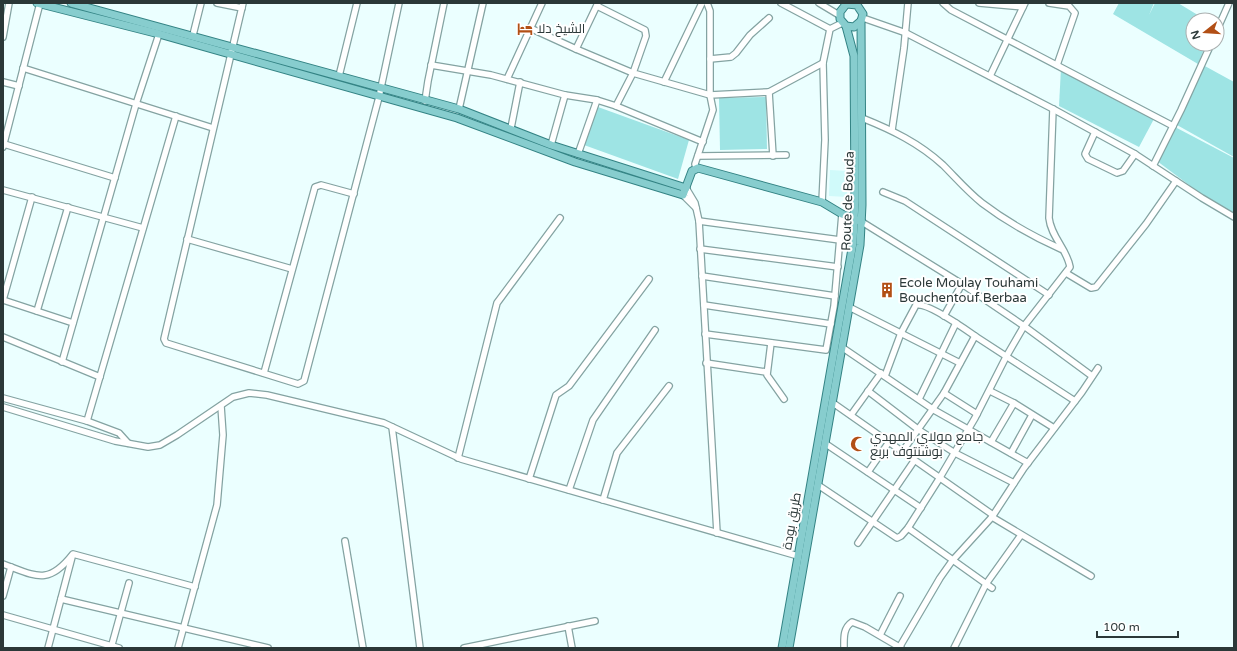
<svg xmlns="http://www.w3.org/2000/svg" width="1237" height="651" font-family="'Varela Round',Cairo,sans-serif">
	<rect width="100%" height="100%" fill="#ebffff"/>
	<polygon fill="#d0fafa" points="830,170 848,171 847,197 829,196"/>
	<g fill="#9ee4e4">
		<polygon points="1119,3 1154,3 1149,15 1155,3 1178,3 1206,20 1193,20 1193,44 1206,44 1198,64 1113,14"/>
		<polygon points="1203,65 1234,82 1234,157 1177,125"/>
		<polygon points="1061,68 1155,117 1139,147 1059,106"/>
		<polygon points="766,97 767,149 720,150 719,98"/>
		<polygon points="598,107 689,140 678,179 584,145"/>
		<polygon points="1175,127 1234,158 1234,213 1201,194 1157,161"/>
	</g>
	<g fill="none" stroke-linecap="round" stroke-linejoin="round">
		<g stroke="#84a3a2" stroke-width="8">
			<g id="minor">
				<polyline points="217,3 242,8"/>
				<polyline points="243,3 164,339 166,343 298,384 304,381 379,97 399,3"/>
				<polyline points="598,3 576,49 633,73 616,106"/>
				<polyline points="781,3 830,29"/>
				<polyline points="819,3 839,15"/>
				<polyline points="943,3 951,10 1173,126"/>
				<polyline points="979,3 1023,7 1025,3"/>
				<polyline points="1049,3 1069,6 1075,13 1057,65"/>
				<polyline points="597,6 645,30 646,36 633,73 710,95 769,92 773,156"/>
				<polyline points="863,18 906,33 1053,109 1135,154 1202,198 1234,217"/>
				<polyline points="530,28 576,49"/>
				<polyline points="1217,30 1229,3"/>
				<polyline points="193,35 201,3"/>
				<polyline points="3,37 9,3"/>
				<polyline points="710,59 731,57 736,53 750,35 769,18"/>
				<polyline points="431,65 491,75 565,95 597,100 616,106 703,142"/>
				<polyline points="23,68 213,128"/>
				<polyline points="339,76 357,3"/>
				<polyline points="990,76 1023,7"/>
				<polyline points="507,79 542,3"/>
				<polyline points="3,82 19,86"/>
				<polyline points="664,82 702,3"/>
				<polyline points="769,92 823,63 830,29 842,23"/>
				<polyline points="425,101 428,81 444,3"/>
				<polyline points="459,109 483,3"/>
				<path d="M862,118C892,130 919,143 943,165C956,178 968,192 982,203C1007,222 1032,236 1061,249"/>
				<polyline points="511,128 520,82"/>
				<polyline points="892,130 904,48 908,3"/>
				<polyline points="1095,132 1085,154 1088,159 1117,173 1123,171 1135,154"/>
				<polyline points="4,144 115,178"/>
				<polyline points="551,145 565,95"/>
				<polyline points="3,147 39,7 43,3"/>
				<polyline points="578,154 597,100"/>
				<polyline points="698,156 786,155"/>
				<polyline points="1153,166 1181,110 1211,44"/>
				<polyline points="696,168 695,164 713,110 710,95 710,11 707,3"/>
				<polyline points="686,188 695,203 699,221 717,533"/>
				<polyline points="3,190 143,228"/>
				<polyline points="883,192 905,201 1049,295"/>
				<polyline points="683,195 696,208"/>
				<polyline points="822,202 825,140 823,63"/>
				<polyline points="699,221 840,240"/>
				<polyline points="862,222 962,284 1024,326 1092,376"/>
				<polyline points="187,239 292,269"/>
				<polyline points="700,249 838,267"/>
				<polyline points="1066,273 1091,288 1096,287 1146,224 1176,181"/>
				<polyline points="702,276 835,296"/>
				<polyline points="3,300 32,197"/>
				<polyline points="3,300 73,323"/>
				<polyline points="704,305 831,324"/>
				<polyline points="849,307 960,363"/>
				<polyline points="37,311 68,207"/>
				<polyline points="944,316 962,284"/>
				<polyline points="705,334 826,350 834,306 842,214"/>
				<polyline points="3,337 100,377"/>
				<polyline points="771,343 767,375 784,399"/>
				<polyline points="843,348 934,410 1028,463"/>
				<polyline points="62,362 136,104 159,34"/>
				<polyline points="706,363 766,372"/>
				<polyline points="264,373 315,187 321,185 354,194"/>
				<path d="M885,376L901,333L916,305C927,302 965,329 975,336"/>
				<polyline points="868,391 919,430 955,453 1014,483"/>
				<polyline points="990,391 1014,403 1054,428"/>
				<polyline points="944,393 977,414"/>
				<polyline points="3,398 87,421 119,433 128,443"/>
				<polyline points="919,399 956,323"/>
				<polyline points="833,403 993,515"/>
				<polyline points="3,407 115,441 148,447 160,445 177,435 233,397 249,393 267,395 384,423 461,459 798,556"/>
				<polyline points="851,415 881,373"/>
				<polyline points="87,421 176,116"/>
				<polyline points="392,427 420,648"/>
				<polyline points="991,442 1014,403"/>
				<polyline points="826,444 921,508"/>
				<polyline points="902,452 944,393 975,336 1075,401"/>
				<polyline points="1011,453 1032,415"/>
				<polyline points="458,458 497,303 560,218"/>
				<polyline points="868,472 889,442"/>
				<polyline points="529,479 556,395 569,386 649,279"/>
				<path d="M818,485L897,538L901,536L908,528L939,479L975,418L1006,357L1024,326L1070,267C1067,249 1051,237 1049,218L1053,109"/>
				<polyline points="569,490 593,420 655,330"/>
				<polyline points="603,500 617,453 669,386"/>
				<polyline points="992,517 1091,576"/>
				<polyline points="908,528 992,588"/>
				<polyline points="345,541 363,648"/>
				<polyline points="858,543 914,461"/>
				<path d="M3,564C36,576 48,586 73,554L195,587"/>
				<polyline points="3,596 11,567"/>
				<polyline points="61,599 268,648"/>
				<polyline points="3,615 119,648"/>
				<polyline points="568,626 572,648"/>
				<polyline points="880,635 900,596"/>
				<polyline points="48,648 72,557"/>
				<polyline points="111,648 129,583"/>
				<polyline points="178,648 217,505 223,435 221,406"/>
				<polyline points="464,648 595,621"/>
				<path d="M844,648C844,638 843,628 852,622L865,627L901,648"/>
				<polyline points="899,648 940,578 952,561 992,517 1024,468 1082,392 1098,368"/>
				<polyline points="954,648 986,584 1021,535"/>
			</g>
		</g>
		<g stroke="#338384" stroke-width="9">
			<g id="major">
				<polyline points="37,3 159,34 457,118 575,162 683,195 692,171 698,168 822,202 842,214 862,222"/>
				<polyline points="71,3 459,109 551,145 686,188"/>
				<polyline points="847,4 857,5 863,14 861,21 854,27 846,26 840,19 840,12 847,3"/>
				<polyline points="782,648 853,243 855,201 854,56 846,26"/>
				<polyline points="789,648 860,245 862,205 861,21"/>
			</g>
		</g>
		<use href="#minor" stroke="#fff" stroke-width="5.5"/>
		<use href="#major" stroke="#87cdce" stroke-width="7"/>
	</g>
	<defs>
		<g id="hotel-bare" transform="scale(1.2)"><path d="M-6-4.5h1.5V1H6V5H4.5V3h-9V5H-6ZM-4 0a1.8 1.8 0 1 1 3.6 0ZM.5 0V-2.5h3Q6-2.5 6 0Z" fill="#b24f15" stroke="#fff" stroke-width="2.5" paint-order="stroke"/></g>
		<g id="building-bare" transform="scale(1.2)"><path d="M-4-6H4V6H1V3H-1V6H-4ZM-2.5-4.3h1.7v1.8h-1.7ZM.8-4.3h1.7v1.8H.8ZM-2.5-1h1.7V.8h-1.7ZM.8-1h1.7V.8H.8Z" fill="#b24f15" stroke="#fff" stroke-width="2.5" paint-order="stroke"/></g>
		<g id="mosque-bare" transform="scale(1.2)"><path d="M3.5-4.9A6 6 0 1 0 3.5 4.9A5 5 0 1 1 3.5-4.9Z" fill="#b24f15" stroke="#fff" stroke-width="2.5" paint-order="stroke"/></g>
	</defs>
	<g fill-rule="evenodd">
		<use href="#hotel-bare" x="525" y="29"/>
		<use href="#building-bare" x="887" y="290"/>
		<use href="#mosque-bare" x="858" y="444"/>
	</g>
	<g text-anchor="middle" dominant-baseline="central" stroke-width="4" stroke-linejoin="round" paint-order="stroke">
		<g font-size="13" fill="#2b3838" stroke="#fff" text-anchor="start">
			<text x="537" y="29">الشيخ دلا</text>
			<text x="899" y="283">Ecole Moulay Touhami<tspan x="899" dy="15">Bouchentouf Berbaa</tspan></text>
			<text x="870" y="437">جامع مولاي المهدي<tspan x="870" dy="15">بوشنتوف بربع</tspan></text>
		</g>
		<g font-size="13" fill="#2b3838" stroke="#fff">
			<text transform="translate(848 201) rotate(-88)">Route de Bouda</text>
			<text transform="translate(792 521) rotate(-80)">طريق بودة</text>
		</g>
	</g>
	<rect width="1237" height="651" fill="none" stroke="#2b3838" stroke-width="8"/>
	<g transform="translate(1205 32) rotate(253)"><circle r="19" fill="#ffffff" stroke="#aaafaf"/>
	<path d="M0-3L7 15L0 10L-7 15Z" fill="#b24f15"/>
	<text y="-6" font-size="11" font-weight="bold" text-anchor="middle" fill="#2b3838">N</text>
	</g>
	<path d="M1097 631v6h81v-6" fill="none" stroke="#2b3838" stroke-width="2"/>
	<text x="1103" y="631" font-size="12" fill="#2b3838" stroke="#ffffff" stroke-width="3" paint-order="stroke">100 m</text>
</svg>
